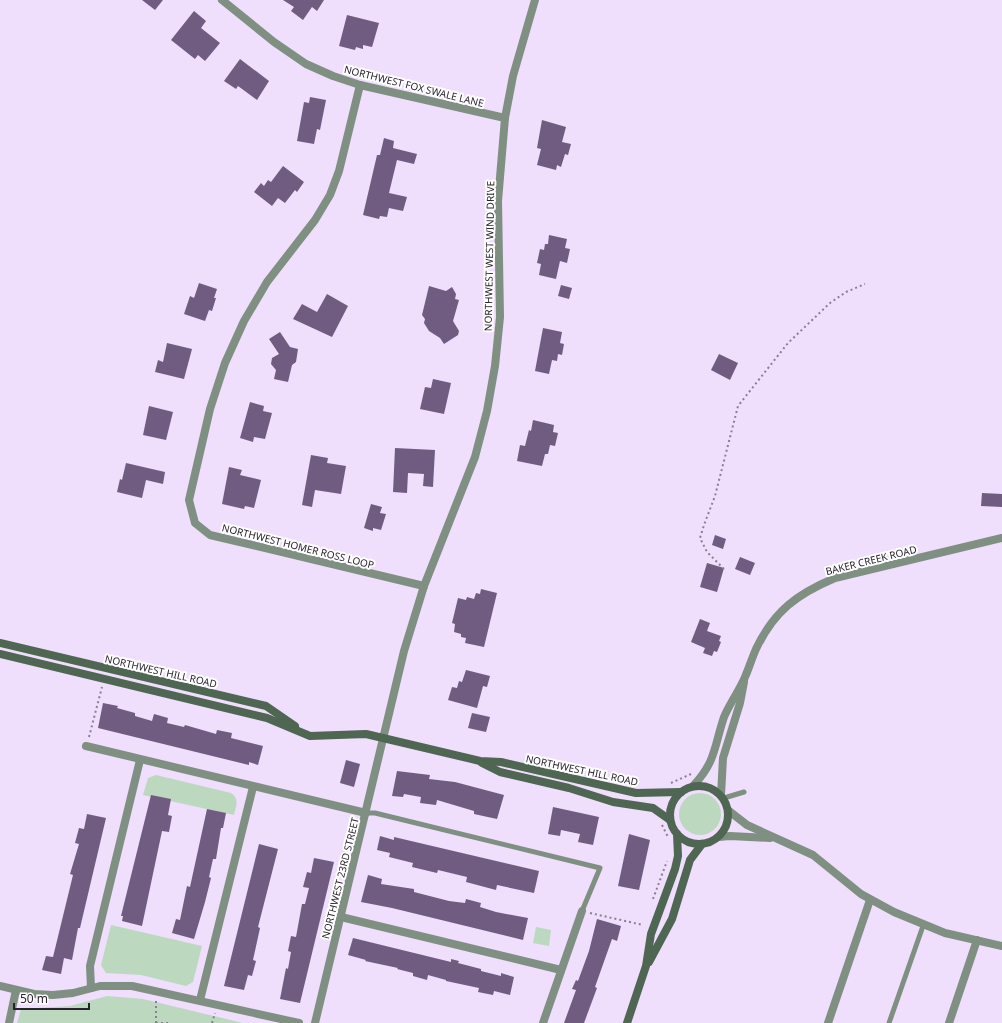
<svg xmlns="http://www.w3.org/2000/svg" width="1002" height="1023" font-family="'Noto Sans',sans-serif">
	<rect width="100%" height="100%" fill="#efdefc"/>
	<g fill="#bcd9c0">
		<path d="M156,775L231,793C240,799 236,806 234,815L143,795L148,778Z"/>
		<circle cx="700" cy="814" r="21"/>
		<polygon points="111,925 202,946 193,982 186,986 141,975 106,973 101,965"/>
		<polygon points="536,927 551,930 549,946 533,943"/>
		<polygon points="107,996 143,999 243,1023 17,1023 21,1009 70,1006"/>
	</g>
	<g fill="#715c81">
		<polygon points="142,0 163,0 155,10"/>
		<polygon points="283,0 324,0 317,11 312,7 303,20 291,11 294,7"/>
		<polygon points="194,11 206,21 201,28 220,43 205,61 198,55 195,59 171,40"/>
		<polygon points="347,15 379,23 372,47 363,45 363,49 356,47 355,50 339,46"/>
		<polygon points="240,59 269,81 257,100 238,86 236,89 224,81"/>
		<polygon points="310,97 326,100 320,130 317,129 314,144 297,141 304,102 309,103"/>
		<polygon points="542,120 566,127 562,142 571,144 568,155 565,154 561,167 557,165 556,170 537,165 541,149 537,148"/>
		<polygon points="384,138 394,141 393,148 417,154 414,164 397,160 389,193 407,197 403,211 389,208 387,217 380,216 379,219 363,215 377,155 380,155"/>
		<polygon points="283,166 304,182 297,192 295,190 285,203 278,198 272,206 254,192 261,183 264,186 268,180 271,182"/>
		<polygon points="549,235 567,239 565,248 570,249 567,263 560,261 556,279 539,275 541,264 537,263 540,249 544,250 545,244 548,244"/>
		<polygon points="199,283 217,289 214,298 216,298 212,311 209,310 205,321 184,314 190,296 194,298"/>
		<polygon points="561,285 572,288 569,299 558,296"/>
		<polygon points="429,286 446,291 452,287 456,294 455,299 459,300 453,321 459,331 458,335 444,344 440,338 429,331 424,323 425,319 422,315"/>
		<polygon points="327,294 348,306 332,337 293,319 302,304 317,312"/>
		<polygon points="543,328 562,332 560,343 564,344 562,355 558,354 557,361 552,360 549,374 535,371"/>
		<polygon points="280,332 290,347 298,349 296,362 292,365 288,382 274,379 276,370 271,364 272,358 279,354 269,339"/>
		<polygon points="167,343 192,349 184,379 155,372 158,360 163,362"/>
		<polygon points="719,354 738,363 730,380 711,370"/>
		<polygon points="433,379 451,383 444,414 420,409 425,387 431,388"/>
		<polygon points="250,402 264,406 263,411 272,413 265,439 254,437 253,442 240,438"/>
		<polygon points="149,406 173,412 166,440 143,435"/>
		<polygon points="533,420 554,425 553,432 558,433 555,446 550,445 548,454 545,454 542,466 517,461 520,445 525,446 529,430 531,431"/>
		<polygon points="395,448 435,450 433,487 423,486 424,474 408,473 407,493 393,492"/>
		<polygon points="311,455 328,458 327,463 346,466 341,494 315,490 312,507 302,505"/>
		<polygon points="126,463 165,472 163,484 146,480 142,498 117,492 120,479 122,480"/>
		<polygon points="229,467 242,470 240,475 261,480 254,508 245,506 244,509 222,504"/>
		<polygon points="982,493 1002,494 1002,507 981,506"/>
		<polygon points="371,504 382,507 380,513 386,514 381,530 373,528 373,531 364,528"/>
		<polygon points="715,535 726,539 723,549 712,545"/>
		<polygon points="740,557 755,563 750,575 735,569"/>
		<polygon points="707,563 724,568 717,592 700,587"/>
		<polygon points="481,589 497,593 484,647 465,643 466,638 461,637 461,634 454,632 455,624 452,623 458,598 466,600 467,597 474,599 476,593 480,594"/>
		<polygon points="700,619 710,623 707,631 721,636 719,641 721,642 717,652 714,651 712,656 703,653 705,648 691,642"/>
		<polygon points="466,670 490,676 487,687 483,686 477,708 448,700 452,687 457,688 459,681 462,682"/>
		<polygon points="103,703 118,706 117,708 135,713 135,716 152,721 154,714 168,718 167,723 184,727 185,725 216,734 217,730 232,733 231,738 263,746 258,765 249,762 249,765 98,728"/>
		<polygon points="472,713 490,717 486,732 468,728"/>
		<polygon points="346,760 360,764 354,787 340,783"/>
		<polygon points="397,771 430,775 429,779 455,782 504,795 497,819 474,814 474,811 437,800 436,805 420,803 421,797 404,794 403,797 392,796"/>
		<polygon points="151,795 171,799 168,815 172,816 169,832 162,831 142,926 122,921 123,916 121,916"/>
		<polygon points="553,807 599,817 593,845 578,842 580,834 561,830 560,836 548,834"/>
		<polygon points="207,809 226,813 223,828 221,828 216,859 213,859 209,877 211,878 205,902 194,939 172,933 176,919 180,920 187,886 190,887"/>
		<polygon points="87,814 106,818 80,928 78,928 72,960 64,958 61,974 42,970 46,956 53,957 73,875 70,874 79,844 75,843 79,828 84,829"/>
		<polygon points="629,834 650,840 639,890 618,886"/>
		<polygon points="380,836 394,840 394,837 539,871 534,893 497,885 496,890 466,882 467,877 438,870 437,873 412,867 413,863 389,857 390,853 377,850"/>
		<polygon points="259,844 278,849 258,927 260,928 253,960 256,961 252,976 248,975 244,990 224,986"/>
		<polygon points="314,858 334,862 300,1003 280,999 286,968 288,969 291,952 288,951 291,936 296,937 302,904 305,904 309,888 303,887 307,872 311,873"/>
		<polygon points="368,875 382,879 381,884 414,889 414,892 449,901 465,903 466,899 481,903 480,907 496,912 528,918 523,940 392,908 361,902"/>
		<polygon points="597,919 621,926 617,941 612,939 595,987 597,988 584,1023 564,1023 576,990 572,989 576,980 578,981 589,951"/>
		<polygon points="353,938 451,962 451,959 459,961 458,963 481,969 481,971 501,976 501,973 514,977 510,995 494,991 493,995 478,992 479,988 446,981 446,980 428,975 427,980 413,976 413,973 397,969 398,968 365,961 366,960 348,955"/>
	</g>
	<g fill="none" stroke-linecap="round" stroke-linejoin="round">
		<g stroke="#8a7e93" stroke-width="2" stroke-dasharray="2 3" stroke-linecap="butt">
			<polyline points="724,569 707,552 700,538 704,525 715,496 738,406 788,343 830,303 846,292 865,284"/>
			<polyline points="89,737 102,687"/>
			<polyline points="671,783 691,774"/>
			<polyline points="662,825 668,837"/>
			<polyline points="653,899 667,861"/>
			<polyline points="590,913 643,925"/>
			<polyline points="156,1023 156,1000"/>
			<polyline points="156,1023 171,1023"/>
			<polyline points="212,1023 215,1013"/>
		</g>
		<g stroke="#7f8f81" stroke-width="5">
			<polyline points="724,798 744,792"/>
			<polyline points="366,813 375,813 600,868 582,911"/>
			<polyline points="889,1023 923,926"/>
		</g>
		<g stroke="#7f8f81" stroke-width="8">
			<polyline points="222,0 274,42 306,64 333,76 360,85 505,118"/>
			<polyline points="360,85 339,171 330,195 315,220 267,282 244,321 225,363 210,409 189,500 195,523 210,535 424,586"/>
			<polyline points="86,746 366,813"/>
			<polyline points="729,811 747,825 813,855 861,894 894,912 945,933 1002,946"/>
			<polyline points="719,837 730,836 770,838"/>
			<polyline points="341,917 561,970"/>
			<polyline points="0,986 34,994 53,995 73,993 100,986 132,986 299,1023"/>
			<polyline points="91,988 90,966 140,760"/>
			<polyline points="200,1000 253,787"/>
			<polyline points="9,1023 16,990"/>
			<polyline points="315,1023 404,651 424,586 475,457 487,411 495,366 500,317 498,201 505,118 513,76 535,0"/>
			<polyline points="543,1023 582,911"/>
			<polyline points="828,1023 870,900"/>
			<polyline points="949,1023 977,940"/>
		</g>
		<g stroke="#7f8f81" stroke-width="8">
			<path d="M694,785C716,761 714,747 724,717C730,703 739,691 745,677C749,668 752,658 756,649C774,611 797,594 835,578L1002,538"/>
			<polyline points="721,795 723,758 740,703 744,682"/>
		</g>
		<g stroke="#4e6652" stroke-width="8">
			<polyline points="0,643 266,706 295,726"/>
			<polyline points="0,654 267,718 310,736 366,734 480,761 501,762 636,793 681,792"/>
			<polyline points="482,763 500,772 569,788 613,802 653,808 670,820"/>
			<circle cx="699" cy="815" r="29"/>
			<polyline points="649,962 672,919 690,860 702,844"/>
			<polyline points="627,1023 646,966 651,934 675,869 678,856 677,834"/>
		</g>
	</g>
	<g text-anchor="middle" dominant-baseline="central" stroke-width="4" stroke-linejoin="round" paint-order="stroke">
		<g font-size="10" fill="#29232e" stroke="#fff">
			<text transform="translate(414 86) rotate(14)">NORTHWEST FOX SWALE LANE</text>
			<text transform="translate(489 256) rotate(-89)">NORTHWEST WEST WIND DRIVE</text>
			<text transform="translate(298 546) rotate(14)">NORTHWEST HOMER ROSS LOOP</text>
			<text transform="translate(871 560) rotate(-14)">BAKER CREEK ROAD</text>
			<text transform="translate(161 671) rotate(13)">NORTHWEST HILL ROAD</text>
			<text transform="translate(582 770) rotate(12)">NORTHWEST HILL ROAD</text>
			<text transform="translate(340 878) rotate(-76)">NORTHWEST 23RD STREET</text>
		</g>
	</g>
	<path d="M14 1003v6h75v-6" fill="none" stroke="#29232e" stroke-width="2"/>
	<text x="20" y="1003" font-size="12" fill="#29232e" stroke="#ffffff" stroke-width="3" paint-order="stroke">50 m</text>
</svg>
